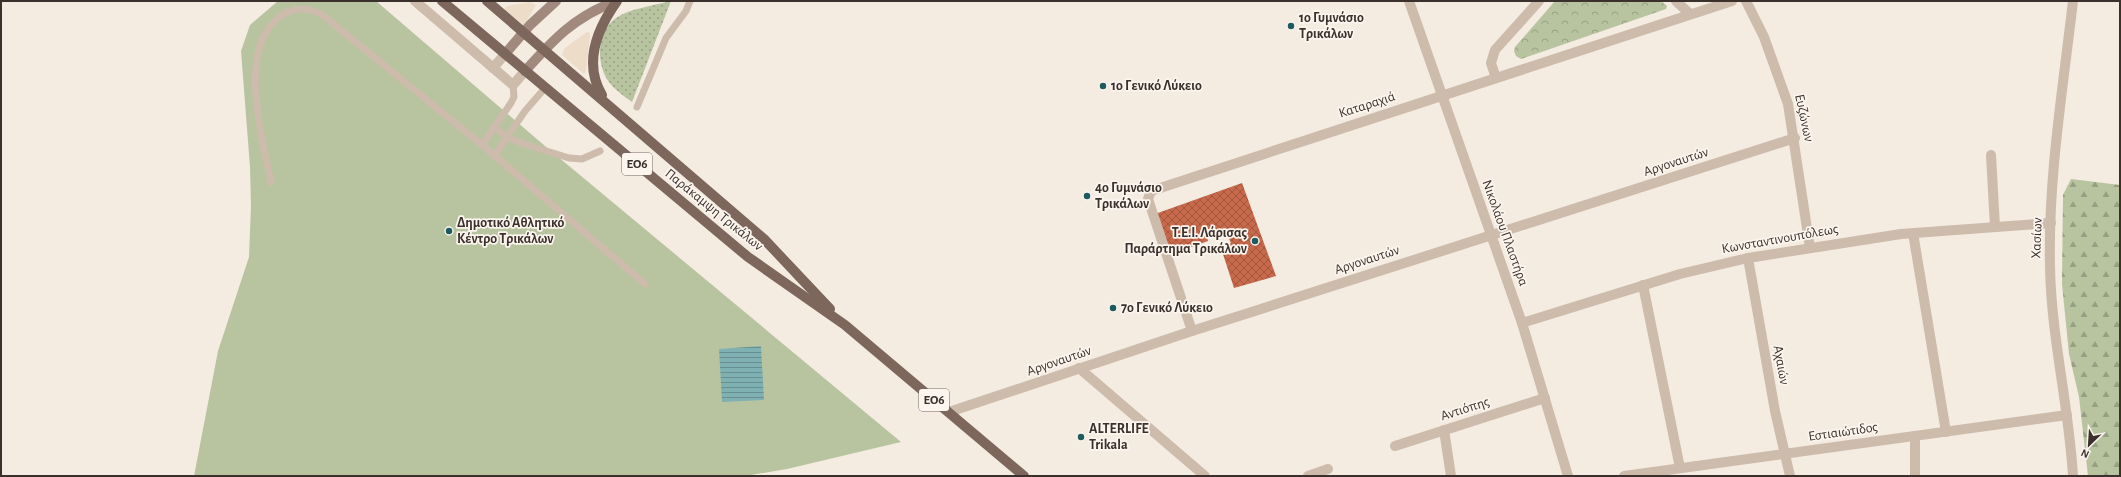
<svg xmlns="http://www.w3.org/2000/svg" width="2121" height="477" font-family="'Alegreya Sans',sans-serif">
	<defs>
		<pattern id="grass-dots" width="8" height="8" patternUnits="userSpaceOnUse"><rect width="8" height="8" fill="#b8c4a0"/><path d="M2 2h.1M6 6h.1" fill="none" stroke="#97a083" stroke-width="1.8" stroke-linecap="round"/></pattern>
		<pattern id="forest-firs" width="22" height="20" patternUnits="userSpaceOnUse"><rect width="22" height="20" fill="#b8c4a0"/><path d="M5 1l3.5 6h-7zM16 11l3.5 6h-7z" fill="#97a083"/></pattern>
		<pattern id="park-crowns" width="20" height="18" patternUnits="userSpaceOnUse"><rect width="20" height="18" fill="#b8c4a0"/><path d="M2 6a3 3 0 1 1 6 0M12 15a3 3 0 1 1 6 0" fill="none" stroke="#97a083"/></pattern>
		<pattern id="water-rules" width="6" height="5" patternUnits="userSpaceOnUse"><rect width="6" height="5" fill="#7fb0b2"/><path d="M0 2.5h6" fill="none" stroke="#699091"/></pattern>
		<pattern id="building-cross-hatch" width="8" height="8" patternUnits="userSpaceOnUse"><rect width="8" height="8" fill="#c8694b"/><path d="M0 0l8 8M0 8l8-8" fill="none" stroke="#a4573f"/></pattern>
	</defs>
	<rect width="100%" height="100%" fill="#f4ebe1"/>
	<path fill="url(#grass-dots)" d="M671,1L632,102C624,96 615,90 609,82C596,64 596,32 616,18C631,8 653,6 671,1Z"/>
	<polygon fill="url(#forest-firs)" points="2071,179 2120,185 2120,476 2088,476 2079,397 2069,354 2062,284 2063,195"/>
	<polygon fill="url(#park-crowns)" points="1555,1 1661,1 1667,6 1666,9 1521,59 1516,56 1514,51 1515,47"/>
	<polygon fill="#b8c4a0" points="278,1 376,1 545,146 901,442 787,469 745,476 194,476 218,351 249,257 251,206 250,167 241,51 250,25"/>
	<g fill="#ecdcc8">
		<polygon points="530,2 536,5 524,25 504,10 507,6"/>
		<polygon points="587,32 590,33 590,36 586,71 584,74 562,55 565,48"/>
	</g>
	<polygon fill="url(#water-rules)" points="761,346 764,400 722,402 719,349"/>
	<polygon fill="url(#building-cross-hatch)" points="1242,183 1276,276 1234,288 1221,248 1231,243 1227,234 1219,237 1214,228 1204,230 1208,241 1169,255 1155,214"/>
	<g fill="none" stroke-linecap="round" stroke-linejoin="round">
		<g stroke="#cdbbac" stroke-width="7">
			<polyline points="637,107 666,38 686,11 690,1"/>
			<polyline points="494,127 507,137 521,143 569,158 582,159 600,151"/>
			<polyline points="482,145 511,103 514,97 513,85"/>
			<polyline points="494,156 525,111 545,88"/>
			<path d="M271,182C262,139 239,54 275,21C282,14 292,9 302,9C308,9 314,12 320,13L482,145L645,284"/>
		</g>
		<g stroke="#cdbbac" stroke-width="10">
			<polyline points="415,1 513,85 525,71"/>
			<polyline points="1409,1 1522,323 1568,476"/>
			<polyline points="1676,1 1690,14"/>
			<polyline points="1746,1 1764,37 1788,104 1810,248"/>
			<polyline points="493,68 505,54"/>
			<polyline points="1496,78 1491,63 1495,50 1539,1"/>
			<polyline points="1991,155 1995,227"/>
			<polyline points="1913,233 1946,432"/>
			<polyline points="1748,258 1775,411 1790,476"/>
			<polyline points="1643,285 1680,468"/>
			<polyline points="1522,323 1680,274 1748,258 1901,234 2051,223"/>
			<polyline points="1192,331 1148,199 1151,191 1732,1"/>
			<polyline points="1079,368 1205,476"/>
			<polyline points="949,412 1192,331 1795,138"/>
			<polyline points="1444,430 1451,476"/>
			<polyline points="1395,446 1545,398"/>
			<polyline points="1308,476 1328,469"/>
			<polyline points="1624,476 2067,415"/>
			<polyline points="1915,476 1915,436"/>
		</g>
		<path stroke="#cdbbac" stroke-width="10" d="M2073,1C2063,88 2048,178 2050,266C2051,336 2069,406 2073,476"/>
		<g stroke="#a18a7d" stroke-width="10">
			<polyline points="505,54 530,25 556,1"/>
			<path d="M525,71C554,39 574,17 616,1"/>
		</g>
		<g stroke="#7d675c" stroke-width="10">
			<polyline points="442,1 748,257 845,325 1024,476"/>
			<polyline points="487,1 764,239 830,309"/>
			<path d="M602,95C583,63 597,29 617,1"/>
		</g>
	</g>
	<g fill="#1f5a5e" stroke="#fbf5ee" stroke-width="1.5">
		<circle cx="1291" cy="26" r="4"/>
		<circle cx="1103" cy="86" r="4"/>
		<circle cx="1087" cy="196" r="4"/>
		<circle cx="449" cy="231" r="4"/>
		<circle cx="1255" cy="241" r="4"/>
		<circle cx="1113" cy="308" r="4"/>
		<circle cx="1081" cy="437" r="4"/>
	</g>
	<g text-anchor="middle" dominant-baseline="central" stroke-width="3.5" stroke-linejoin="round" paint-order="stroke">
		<g fill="#fbf5ee" stroke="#756b66" stroke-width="1">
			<rect x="622" y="153" width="30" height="22" rx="3"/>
			<rect x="919" y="389" width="30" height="22" rx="3"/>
		</g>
		<g font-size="13" font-weight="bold" fill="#3b302b">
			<text x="637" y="164">ΕΟ6</text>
			<text x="934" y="400">ΕΟ6</text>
		</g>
		<g font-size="14" font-weight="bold" fill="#3b302b" stroke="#fbf5ee" text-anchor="start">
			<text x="1299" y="18">1ο Γυμνάσιο<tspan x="1299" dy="16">Τρικάλων</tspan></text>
			<text x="1111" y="86">1ο Γενικό Λύκειο</text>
			<text x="1095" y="188">4ο Γυμνάσιο<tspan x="1095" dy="16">Τρικάλων</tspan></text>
			<text x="457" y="223">Δημοτικό Αθλητικό<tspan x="457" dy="16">Κέντρο Τρικάλων</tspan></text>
			<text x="1247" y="233" text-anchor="end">Τ.Ε.Ι. Λάρισας<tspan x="1247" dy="16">Παράρτημα Τρικάλων</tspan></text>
			<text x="1121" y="308">7ο Γενικό Λύκειο</text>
			<text x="1089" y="429">ALTERLIFE<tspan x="1089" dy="16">Trikala</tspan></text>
		</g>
		<g font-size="14" fill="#3b302b" stroke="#fbf5ee">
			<text transform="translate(1367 105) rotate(-18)">Καταραχιά</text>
			<text transform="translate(1804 118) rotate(78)">Ευζώνων</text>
			<text transform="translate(1676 162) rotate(-18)">Αργοναυτών</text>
			<text transform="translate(714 210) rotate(39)">Παράκαμψη Τρικάλων</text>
			<text transform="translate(1505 233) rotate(70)">Νικολάου Πλαστήρα</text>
			<text transform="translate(2037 238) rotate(-88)">Χασίων</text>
			<text transform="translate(1780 239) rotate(-10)">Κωνσταντινουπόλεως</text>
			<text transform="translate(1367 260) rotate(-18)">Αργοναυτών</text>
			<text transform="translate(1059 361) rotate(-19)">Αργοναυτών</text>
			<text transform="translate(1781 365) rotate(80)">Αχαιών</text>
			<text transform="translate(1465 409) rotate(-18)">Αντιόπης</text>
			<text transform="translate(1843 432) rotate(-8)">Εστιαιώτιδος</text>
		</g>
	</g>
	<rect width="2121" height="477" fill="none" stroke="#3b302b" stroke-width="4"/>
	<g transform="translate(2089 445) rotate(205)" stroke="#fbf5ee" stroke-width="3" paint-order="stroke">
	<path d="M0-3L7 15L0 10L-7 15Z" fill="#3b302b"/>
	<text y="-6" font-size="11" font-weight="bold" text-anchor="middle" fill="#3b302b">N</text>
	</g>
</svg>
